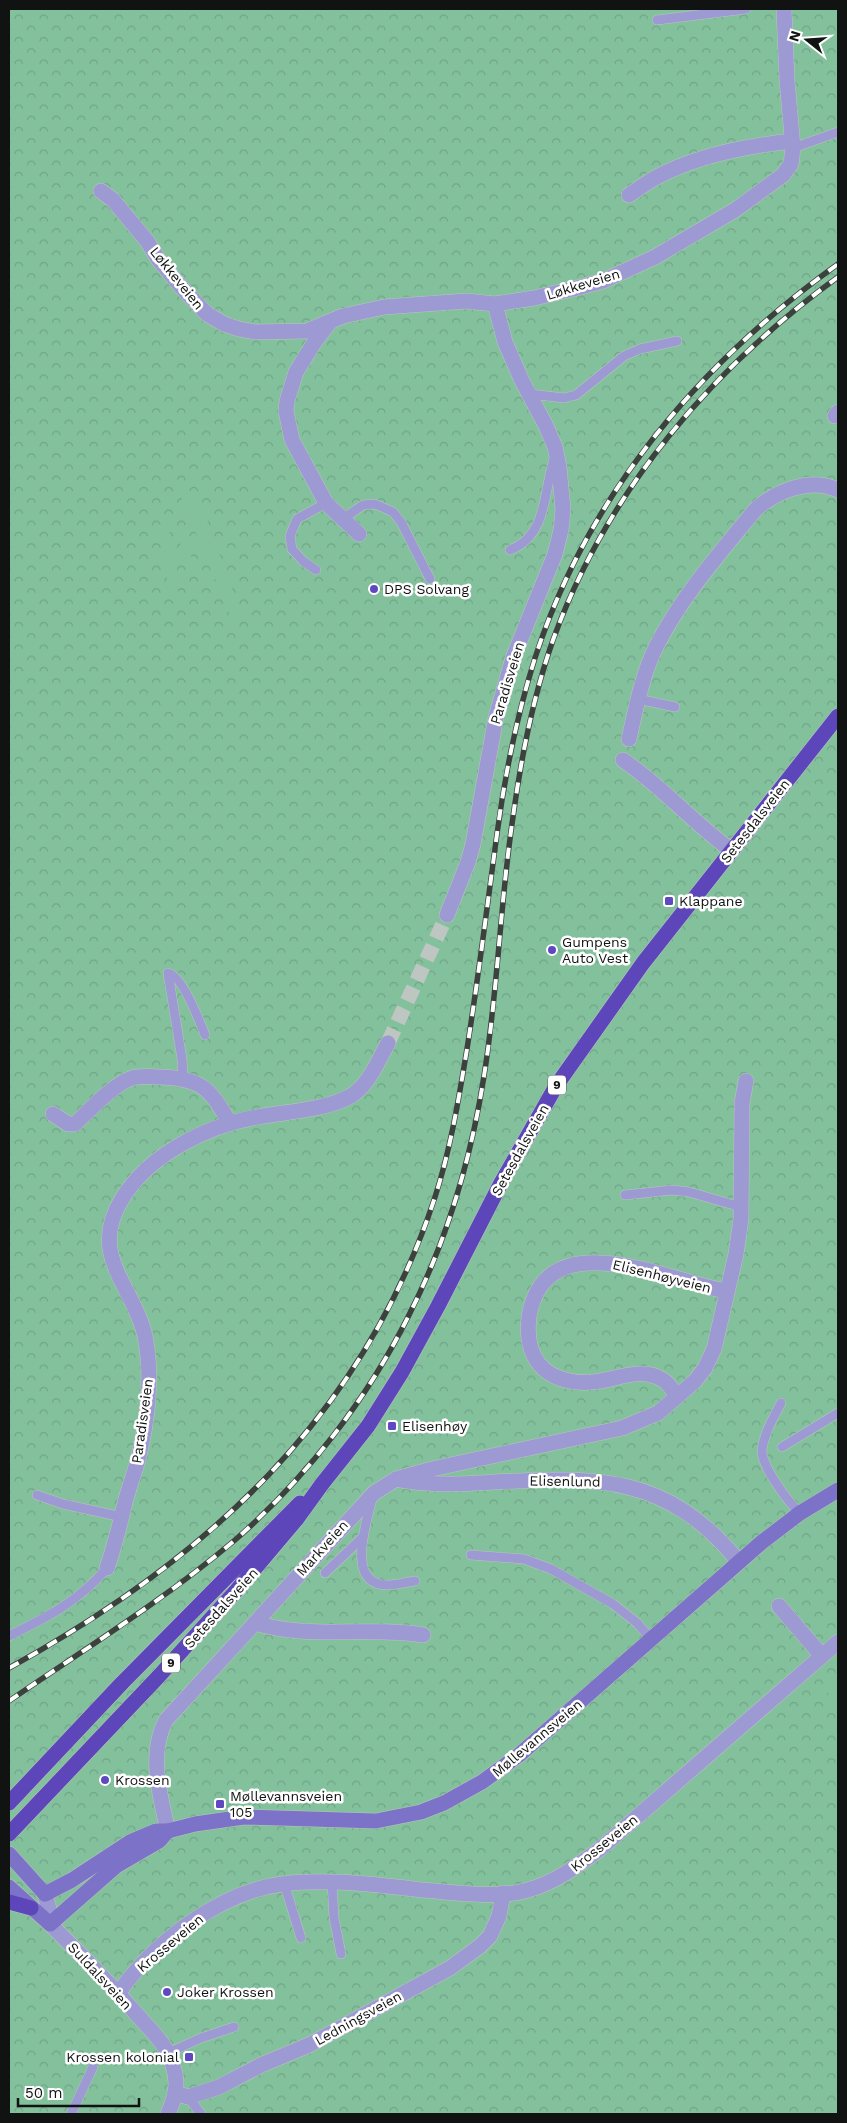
<svg xmlns="http://www.w3.org/2000/svg" width="847" height="2123" font-family="'Work Sans',sans-serif">
	<defs>
		<pattern id="park-crowns" width="20" height="18" patternUnits="userSpaceOnUse" patternTransform="scale(1.25)"><rect width="20" height="18" fill="#83c19d"/><path d="M2 6a3 3 0 1 1 6 0M12 15a3 3 0 1 1 6 0" fill="none" stroke="#70a586"/></pattern>
	</defs>
	<rect width="100%" height="100%" fill="#dce6e0"/>
	<rect fill="url(#park-crowns)" x="9" y="9" width="829" height="2105"/>
	<g fill="#83c19d">
		<polygon points="196,489 243,619 233,622 180,495"/>
		<polygon points="168,523 178,593 170,594 157,525"/>
		<polygon points="184,534 194,565 189,566 177,536"/>
		<polygon points="838,1684 838,1710 827,1691"/>
	</g>
	<g fill="none" stroke-linecap="round" stroke-linejoin="round">
		<polyline stroke="#bdc6c1" stroke-width="15" stroke-dasharray="15 8" stroke-linecap="butt" points="388,1043 447,915"/>
		<g stroke="#bbc4bf" stroke-width="10">
			<g id="service">
				<polyline points="657,20 746,9"/>
				<polyline points="793,148 838,132"/>
				<polyline points="530,394 564,398 576,395 624,356 640,349 677,341"/>
				<polyline points="344,518 363,505 375,504 393,512 401,522 430,579"/>
				<path d="M510,550C549,535 543,489 555,456"/>
				<polyline points="316,570 303,561 292,549 290,536 297,519 326,503"/>
				<polyline points="638,699 675,707"/>
				<path d="M183,1078L182,1059L168,973C182,975 200,1022 205,1035"/>
				<polyline points="625,1195 672,1190 689,1192 741,1207"/>
				<path d="M781,1403C773,1418 764,1434 762,1450C761,1466 789,1503 800,1513"/>
				<polyline points="782,1447 838,1413"/>
				<polyline points="37,1495 63,1504 122,1517"/>
				<path d="M372,1498C367,1522 344,1585 388,1585C396,1585 406,1582 415,1581"/>
				<polyline points="471,1555 524,1559 551,1569 613,1604 637,1623 651,1639"/>
				<polyline points="325,1573 363,1537"/>
				<path d="M9,1636C47,1617 78,1602 107,1568"/>
				<polyline points="284,1883 301,1938"/>
				<polyline points="332,1883 334,1918 341,1954"/>
				<polyline points="168,2053 201,2038 234,2027"/>
				<polyline points="188,2097 201,2114"/>
				<polyline points="71,2114 93,2067"/>
			</g>
		</g>
		<g stroke="#bbc4bf" stroke-width="16">
			<g id="minor">
				<polyline points="101,191 113,200 147,241 158,259 182,288 207,314 224,324 239,329 255,332 307,331 343,316 384,307 466,301 495,304 534,298 577,288 603,281 655,257 735,210 783,175 791,164 793,148 787,80 784,9"/>
				<path d="M629,195C638,189 646,183 655,178C695,156 746,146 792,141"/>
				<polyline points="330,322 314,343 296,372 287,401 286,411 292,440 326,503 359,534"/>
				<polyline points="835,416 838,412"/>
				<path d="M629,739C636,708 642,675 656,647C681,597 720,553 755,510C776,491 810,477 838,490"/>
				<path d="M623,760C663,787 693,823 732,851"/>
				<polyline points="447,915 468,862 473,844 496,717 513,658 555,554 561,530 563,509 559,467 555,447 546,426 522,381 505,342 495,304"/>
				<path d="M53,1114L68,1124H75C90,1110 112,1085 132,1078C141,1075 153,1077 162,1077C204,1079 210,1090 230,1123"/>
				<path d="M677,1397C673,1391 670,1384 663,1380C641,1366 616,1380 593,1382C570,1384 545,1378 534,1356C526,1340 527,1317 533,1301C559,1226 675,1283 726,1291"/>
				<path d="M400,1480C432,1486 462,1484 495,1482C598,1477 667,1474 739,1562"/>
				<path d="M107,1568C114,1548 119,1528 124,1507C127,1493 132,1480 136,1467C147,1426 153,1378 145,1336C134,1286 87,1255 122,1199C149,1154 207,1126 257,1117C285,1112 324,1110 349,1097C368,1087 378,1061 388,1043"/>
				<polyline points="779,1606 822,1656"/>
				<path d="M255,1623C310,1640 367,1626 423,1635"/>
				<path d="M168,1831C160,1796 148,1753 166,1720L374,1493L396,1479L432,1469L622,1428L658,1413L695,1381L705,1368L714,1349L736,1254L741,1219L742,1103L746,1081"/>
				<path d="M45,1894L49,1909L50,1924C78,1952 107,1980 133,2010C148,2028 167,2043 173,2066C179,2083 175,2098 168,2114"/>
				<path d="M119,1992C155,1942 220,1892 282,1884C325,1878 379,1885 422,1890C453,1892 498,1899 528,1890C556,1882 577,1866 600,1849L838,1642"/>
				<polyline points="175,2093 188,2097 219,2087 261,2065 309,2045 450,1968 480,1946 490,1936 499,1916 503,1893"/>
			</g>
		</g>
		<g stroke="#bbc4bf" stroke-width="16">
			<g id="secondary">
				<polyline points="9,1854 45,1894 72,1880 130,1842 156,1831 168,1831 195,1824 244,1817 376,1821 421,1812 444,1803 482,1782 519,1755 762,1542 800,1513 838,1490"/>
				<polyline points="9,1887 50,1924 116,1866 159,1841 168,1831"/>
			</g>
		</g>
		<g stroke="#bbc4bf" stroke-width="16">
			<g id="trunk">
				<polyline points="9,1803 122,1683 300,1503"/>
				<polyline points="9,1834 159,1676 235,1592 296,1520 322,1484 368,1426 402,1372 438,1306 501,1183 556,1086 643,963 838,716"/>
				<polyline points="9,1902 31,1908"/>
			</g>
		</g>
		<use href="#service" stroke="#9c99d3" stroke-width="9"/>
		<use href="#minor" stroke="#9c99d3" stroke-width="15"/>
		<use href="#secondary" stroke="#7c73c8" stroke-width="15"/>
		<use href="#trunk" stroke="#5d46ba" stroke-width="15"/>
		<g stroke="#3d413e" stroke-width="5.5">
			<g id="rail">
				<path d="M9,1668C207,1559 363,1417 435,1197C450,1151 458,1103 466,1055C478,981 487,907 497,834C505,774 517,715 535,658C588,494 700,363 838,264"/>
				<path d="M9,1701C85,1649 164,1600 235,1540C306,1478 367,1400 409,1315C447,1240 471,1159 484,1076C498,990 500,903 513,817C521,758 533,697 553,640C607,491 711,369 838,277"/>
			</g>
		</g>
		<use href="#rail" stroke="#fff" stroke-width="4" stroke-dasharray="11" stroke-linecap="butt"/>
	</g>
	<g fill="#5f49c1" stroke="#fff" stroke-width="2">
		<circle cx="374" cy="589" r="5"/>
		<rect x="664" y="896" width="10" height="10" rx="2.5"/>
		<circle cx="552" cy="950" r="5"/>
		<rect x="387" y="1421" width="10" height="10" rx="2.5"/>
		<circle cx="105" cy="1780" r="5"/>
		<rect x="215" y="1799" width="10" height="10" rx="2.5"/>
		<circle cx="167" cy="1992" r="5"/>
		<rect x="184" y="2052" width="10" height="10" rx="2.5"/>
	</g>
	<g text-anchor="middle" dominant-baseline="central" stroke-width="5" stroke-linejoin="round" paint-order="stroke">
		<g fill="#fff" stroke="#585a58" stroke-width="1">
			<rect x="548" y="1075.5" width="18" height="19" rx="4"/>
			<rect x="162" y="1653.5" width="18" height="19" rx="4"/>
		</g>
		<g font-size="12" font-weight="bold" fill="#101311">
			<text x="557" y="1085">9</text>
			<text x="171" y="1663">9</text>
		</g>
		<g font-size="14" fill="#101311" stroke="#fff">
			<text transform="translate(177 278) rotate(51)">Løkkeveien</text>
			<text transform="translate(583 284) rotate(-17)">Løkkeveien</text>
			<text transform="translate(507 683) rotate(-73)">Paradisveien</text>
			<text transform="translate(755 821) rotate(-52)">Setesdalsveien</text>
			<text transform="translate(520 1150) rotate(-61)">Setesdalsveien</text>
			<text transform="translate(662 1276) rotate(14)">Elisenhøyveien</text>
			<text transform="translate(142 1421) rotate(-82)">Paradisveien</text>
			<text transform="translate(565 1481) rotate(1)">Elisenlund</text>
			<text transform="translate(322 1548) rotate(-48)">Markveien</text>
			<text transform="translate(221 1608) rotate(-48)">Setesdalsveien</text>
			<text transform="translate(537 1738) rotate(-40)">Møllevannsveien</text>
			<text transform="translate(604 1843) rotate(-39)">Krosseveien</text>
			<text transform="translate(170 1943) rotate(-40)">Krosseveien</text>
			<text transform="translate(100 1976) rotate(47)">Suldalsveien</text>
			<text transform="translate(358 2018) rotate(-29)">Ledningsveien</text>
		</g>
		<g font-size="14" fill="#101311" stroke="#fff" text-anchor="start">
			<text x="384" y="589">DPS Solvang</text>
			<text x="679" y="901">Klappane</text>
			<text x="562" y="942">Gumpens<tspan x="562" dy="16">Auto Vest</tspan></text>
			<text x="402" y="1426">Elisenhøy</text>
			<text x="115" y="1780">Krossen</text>
			<text x="230" y="1796">Møllevannsveien<tspan x="230" dy="16">105</tspan></text>
			<text x="177" y="1992">Joker Krossen</text>
			<text x="179" y="2057" text-anchor="end">Krossen kolonial</text>
		</g>
	</g>
	<rect width="847" height="2123" fill="none" stroke="#101311" stroke-width="20"/>
	<g transform="translate(807 40) rotate(287)" stroke="#ffffff" stroke-width="4" paint-order="stroke">
	<path d="M0-4L9 19L0 12L-9 19Z" fill="#101311"/>
	<text y="-8" font-size="14" font-weight="bold" text-anchor="middle" fill="#101311">N</text>
	</g>
	<path d="M18 2098v8h121v-8" fill="none" stroke="#101311" stroke-width="2.5"/>
	<text x="25" y="2098" font-size="15" fill="#101311" stroke="#ffffff" stroke-width="4" paint-order="stroke">50 m</text>
</svg>
